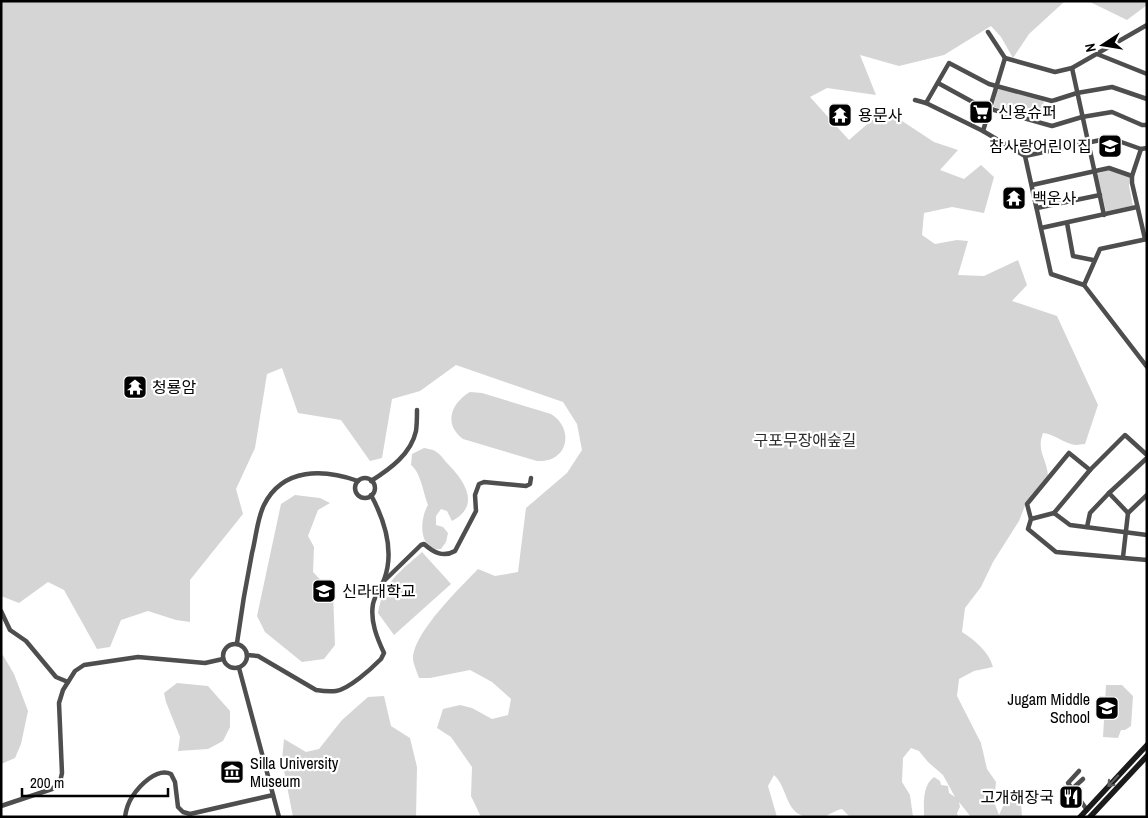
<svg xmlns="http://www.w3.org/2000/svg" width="1148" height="818" font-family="'Archivo Narrow','Noto Sans KR',sans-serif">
	<rect width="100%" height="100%" fill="#fff"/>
	<g fill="#d5d5d5">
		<path d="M1,1H1065L1029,34L1013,58L1001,37L991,26L944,55L899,66L860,55L876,95L827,88L810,97L849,140L872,120L896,117L934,142L958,150L940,170L964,179L981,165L994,177L984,213L952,207L924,213L922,235L935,244L957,240L968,241L958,275L984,276L1018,260L1027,285L1012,301L1057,316L1098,405L1085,444C1082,444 1079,445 1076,445C1064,444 1055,434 1043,433C1036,452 1047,458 1048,476L1026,503L1019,521L993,562L981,587L965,608L962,632C975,640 989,652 993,667L974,671L959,679L957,696L981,743L987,769L996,782L994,802L999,815L1004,804L1014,800L1021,804L1022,817H971L959,802L960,807L957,813L958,817H924C924,803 922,786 934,777L940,781L941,785L948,786L949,793L955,797L943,775L928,762L919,751L911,748L903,758L902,782L910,795L913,817H850L842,809C835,810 830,815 823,817C820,818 815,817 811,817C785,817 789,789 774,775L768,786L777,817H481L471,796L472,767L451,737L437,728L443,709L460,705L472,708L492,719L508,715L511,699L492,682L470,670L430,678H419C417,671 412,662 413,656C417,629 459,589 478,569L495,576L518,572L526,508L567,473L582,450L577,424L563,402L456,365L420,391L392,399L382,458L370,461L341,420L298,413L282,368L267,374L255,448L236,489L243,514L190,580V622L176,620L148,611L121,620L110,647L97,649L64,590L48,582L19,603L1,596Z"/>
		<polygon points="1088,1 1147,1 1147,5 1127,20"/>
		<polygon points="998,87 1044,101 1039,120 994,107 993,109"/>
		<polygon points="1109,170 1130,177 1129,186 1133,206 1106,211 1096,174"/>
		<path d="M470,392L482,393L551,414C575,429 568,463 537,461L463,439C443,424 451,403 470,392Z"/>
		<path d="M424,448C427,449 432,449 435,451C439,453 443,458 446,462C464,480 482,505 452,521L447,511L441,509L436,516V525L443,527L448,533L446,542L441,549C438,549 436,550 433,548C418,542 421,516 428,505C423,492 421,473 411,465L412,454Z"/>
		<polygon points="295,495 320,498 330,503 318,510 308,536 314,547 313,572 333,593 335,645 324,659 302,662 265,632 257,616 281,504"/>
		<path d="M422,552L451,584L394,635L378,613C383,582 400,572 422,552Z"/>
		<polygon points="1,652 14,674 28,711 21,744 15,758 1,764"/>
		<polygon points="177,683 208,686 230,711 230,727 223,741 208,749 178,751 180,737 166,702 164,693"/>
		<polygon points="1106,685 1122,685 1133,696 1131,726 1125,730 1121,730 1118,738 1103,737"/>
		<polygon points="384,696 391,726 410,738 417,767 416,817 293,817 282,760 284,739 306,752 319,749 342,720 368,697"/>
	</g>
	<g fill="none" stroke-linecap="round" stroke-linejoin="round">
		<g stroke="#4e4e4e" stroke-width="4.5">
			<polyline points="988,32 1005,58 1055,72 1072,68 1147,25"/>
			<polyline points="1097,54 1147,74"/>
			<polyline points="1072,68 1104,215"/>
			<polyline points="938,83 980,106 1052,126 1082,117 1112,112 1142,125 1147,125"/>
			<polyline points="915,100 926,103 983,131 1025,156 1110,138 1141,149 1147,148"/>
			<polyline points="926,103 949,63 989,84 1052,101 1077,93 1112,87 1147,99"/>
			<polyline points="983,131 1005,58"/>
			<polyline points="1141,149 1132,176 1132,183 1145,239"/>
			<polyline points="1025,156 1051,274 1084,285 1100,249 1147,239"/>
			<polyline points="1032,185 1109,168 1132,176"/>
			<polyline points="1037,208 1100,195"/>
			<polyline points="1067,223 1073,256 1093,260"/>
			<polyline points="1041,228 1137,207"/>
			<polyline points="1084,285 1147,367"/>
			<polyline points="1090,470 1069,453 1027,504 1031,519 1028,529 1056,552 1147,560"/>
			<circle cx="365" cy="488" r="10"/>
			<path d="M371,481C390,469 411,454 416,431C417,424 417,417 417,410"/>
			<polyline points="1109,493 1128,513"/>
			<polyline points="1054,513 1090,470 1125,435 1147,455"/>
			<polyline points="1054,513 1070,525 1147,535"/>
			<polyline points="1128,513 1147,495"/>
			<polyline points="1031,519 1054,513"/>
			<polyline points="1087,527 1090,513 1109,493 1147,458"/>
			<polyline points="1123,557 1128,513"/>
			<path d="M385,580L421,545L424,544C433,552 443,558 455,551L476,511L475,495L479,484L484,482L526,486L530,484L531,478"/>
			<polyline points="1,611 10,630 26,641 56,677 68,682"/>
			<path d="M237,643C241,613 246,583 252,553C256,538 257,519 264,505C283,467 324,469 358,481"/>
			<circle cx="235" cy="656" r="12"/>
			<path d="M247,655L258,656L316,690C322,691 329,692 336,691C349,689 371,669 381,659L384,653C377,638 370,621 373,604C375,595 380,589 384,580C395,551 385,521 371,495"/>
			<polyline points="239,668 279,817"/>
			<polyline points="1079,771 1068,783 1087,810"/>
			<polyline points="1072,789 1083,779"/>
			<polyline points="1,806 52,789 60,782 62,773 59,703 63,690 75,671 84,665 138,657 205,663 223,659"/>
			<path d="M125,817C126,810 128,803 132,797C139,786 157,767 171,774L175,782L178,807L183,812L190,814L273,795"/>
		</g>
		<g stroke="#1b1b1b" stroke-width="5.5">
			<polyline points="1080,817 1147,745"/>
			<polyline points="1090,817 1147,756"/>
		</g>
	</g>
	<defs><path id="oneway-shaft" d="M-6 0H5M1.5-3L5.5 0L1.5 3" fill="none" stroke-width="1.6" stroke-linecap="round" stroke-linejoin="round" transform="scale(1.25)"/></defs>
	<use stroke="#5f5f5f" href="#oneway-shaft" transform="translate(1113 781) rotate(133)"/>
	<defs>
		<g id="supermarket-square" transform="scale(1.25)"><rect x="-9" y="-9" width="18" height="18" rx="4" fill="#000" stroke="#fff"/><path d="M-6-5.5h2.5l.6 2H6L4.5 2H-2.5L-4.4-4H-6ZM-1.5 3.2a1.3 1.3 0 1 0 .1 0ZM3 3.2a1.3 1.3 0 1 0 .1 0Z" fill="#fff"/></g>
		<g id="temple-square" transform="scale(1.25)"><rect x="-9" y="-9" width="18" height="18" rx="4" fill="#000" stroke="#fff"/><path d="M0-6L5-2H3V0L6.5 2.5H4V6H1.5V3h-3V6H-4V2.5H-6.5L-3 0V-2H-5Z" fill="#fff"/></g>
		<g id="school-square" transform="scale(1.25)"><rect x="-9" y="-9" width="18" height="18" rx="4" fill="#000" stroke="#fff"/><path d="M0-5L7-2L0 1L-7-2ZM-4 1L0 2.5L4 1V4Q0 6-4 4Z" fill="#fff"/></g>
		<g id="university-square" transform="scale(1.25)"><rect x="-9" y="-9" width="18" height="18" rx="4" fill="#000" stroke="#fff"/><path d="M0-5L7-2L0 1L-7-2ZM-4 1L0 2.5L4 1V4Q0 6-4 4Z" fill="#fff"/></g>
		<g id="museum-square" transform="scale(1.25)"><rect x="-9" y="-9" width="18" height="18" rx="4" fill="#000" stroke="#fff"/><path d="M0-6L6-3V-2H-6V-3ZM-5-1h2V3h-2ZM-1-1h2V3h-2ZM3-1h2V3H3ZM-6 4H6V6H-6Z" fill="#fff"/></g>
		<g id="restaurant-square" transform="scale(1.25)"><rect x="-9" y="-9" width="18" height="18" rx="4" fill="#000" stroke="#fff"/><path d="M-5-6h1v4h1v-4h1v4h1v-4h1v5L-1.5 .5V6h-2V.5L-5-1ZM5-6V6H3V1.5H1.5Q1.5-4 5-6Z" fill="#fff"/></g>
	</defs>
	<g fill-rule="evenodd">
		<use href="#supermarket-square" x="981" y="112"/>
		<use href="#temple-square" x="840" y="115"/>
		<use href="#school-square" x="1110" y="146"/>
		<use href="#temple-square" x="1014" y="198"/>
		<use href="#temple-square" x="135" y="387"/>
		<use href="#university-square" x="324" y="591"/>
		<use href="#school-square" x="1107" y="708"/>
		<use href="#museum-square" x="232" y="772"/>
		<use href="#restaurant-square" x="1071" y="797"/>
	</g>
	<g text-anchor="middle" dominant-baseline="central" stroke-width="4.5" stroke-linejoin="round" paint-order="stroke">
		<g font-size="16" fill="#000" stroke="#fff" text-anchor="start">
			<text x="998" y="112">신용슈퍼</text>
			<text x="858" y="115">용문사</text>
			<text x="1092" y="146" text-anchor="end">참사랑어린이집</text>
			<text x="1032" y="198">백운사</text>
			<text x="152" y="387">청룡암</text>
			<text x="342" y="591">신라대학교</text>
			<text x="1090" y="699" text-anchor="end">Jugam Middle<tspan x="1090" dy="18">School</tspan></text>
			<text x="250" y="763">Silla University<tspan x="250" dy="18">Museum</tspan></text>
			<text x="1054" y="797" text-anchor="end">고개해장국</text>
		</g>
		<g font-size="16" fill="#2c2c2c" stroke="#fff">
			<text x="805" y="440">구포무장애숲길</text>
		</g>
	</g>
	<rect width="1148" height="818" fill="none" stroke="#000000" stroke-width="5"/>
	<g transform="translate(1103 45) rotate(258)" stroke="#ffffff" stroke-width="4" paint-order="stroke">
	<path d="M0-4L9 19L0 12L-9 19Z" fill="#000000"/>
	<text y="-8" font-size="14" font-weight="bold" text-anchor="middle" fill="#000000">N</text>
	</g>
	<path d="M22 788v8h146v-8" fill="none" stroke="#000000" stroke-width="2.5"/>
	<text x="30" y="788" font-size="15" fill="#000000" stroke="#ffffff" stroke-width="4" paint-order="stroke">200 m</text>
</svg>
